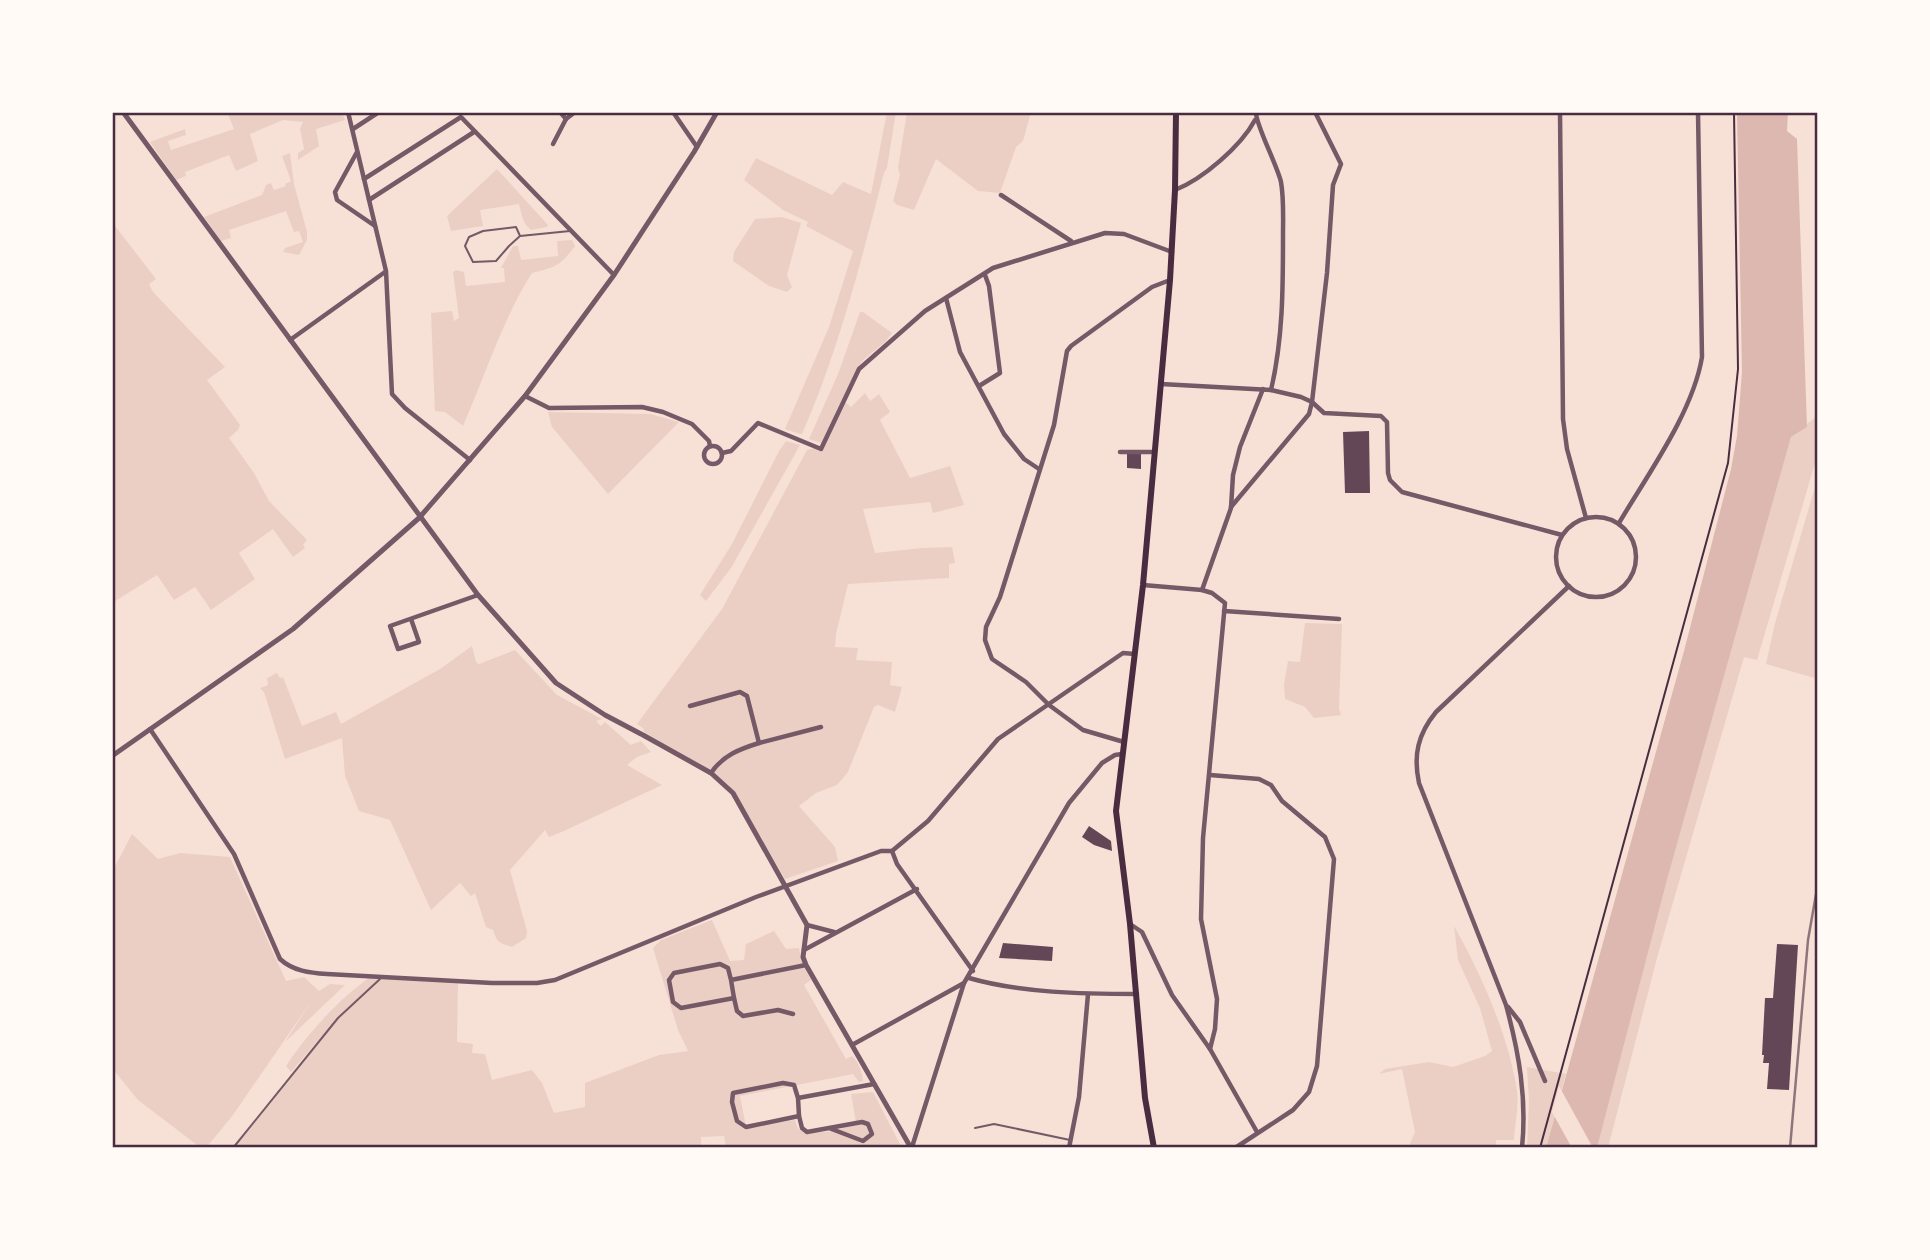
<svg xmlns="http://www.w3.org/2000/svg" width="1930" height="1260" font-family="Figtree,sans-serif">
	<rect width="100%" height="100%" fill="#f7e1d7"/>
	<g fill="#ebcfc5">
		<polygon points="227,112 342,112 345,120 316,129 319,146 298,160 298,153 304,149 300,129 303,122 283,120 250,134 258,161 236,171 229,155 185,172 186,176 176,180 150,142 185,129 186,135 168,141 171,150 234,129"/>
		<path d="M887,112H896L887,168L884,173C861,261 839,350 802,434H800L785,429L829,327L853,251L806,226L808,222L783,210L744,180L756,158L832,195L843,182L871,194Z"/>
		<polygon points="907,112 1031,112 1023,141 1016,147 1000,193 978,191 936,159 914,210 897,205 893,201 900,175 898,168"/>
		<polygon points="290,153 294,184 307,232 307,240 299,255 283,252 285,248 303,242 299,231 294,232 286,211 229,230 231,238 221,241 204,217 262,195 266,185 271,183 274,190 286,186 285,184 291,181 282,156"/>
		<path d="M497,169L548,225L547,227L531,230C522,223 522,215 519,204L480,210L483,226L451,231L447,216Z"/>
		<polygon points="782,217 801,223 787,275 792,287 787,292 769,286 733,261 734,252 755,219"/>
		<polygon points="112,222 156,279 149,284 153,292 225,367 207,380 240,425 238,430 229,438 254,473 269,501 307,540 303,545 305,548 293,557 273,529 239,553 255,579 211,610 195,587 174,600 157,575 112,603"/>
		<path d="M572,240L575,246C560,266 556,267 532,273C504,316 484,378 463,426L445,412L435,411L431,313L452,311L454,321L459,318L453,272L456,270L464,272L466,286L505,282L504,268H501L513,246H518L521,260L558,256L557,241Z"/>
		<polygon points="860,312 863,312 892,333 885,342 862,361 833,417 843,400 851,407 865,393 870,401 879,394 890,412 880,420 910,478 950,466 964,505 933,513 930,502 863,509 875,553 922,548 952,547 955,563 949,564 949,578 848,584 836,634 835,647 858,648 856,660 892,662 890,685 902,687 895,712 878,705 874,707 848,772 837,785 816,793 799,806 835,847 838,861 785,879 747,815 721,779 643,731 644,729 637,724 722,609 807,450 822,446 821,443 809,439 838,374"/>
		<polygon points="548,412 650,414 679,422 608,494 552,427"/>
		<polygon points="1818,415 1818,453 1757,660 1744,657 1657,958 1608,1148 1597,1148 1667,880 1791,437 1807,427 1807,424"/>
		<polygon points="786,441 800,445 731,568 706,601 700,595 732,544 779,451"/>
		<polygon points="1818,477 1818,679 1766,664 1775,623"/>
		<polygon points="1305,623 1342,624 1339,709 1341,715 1314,718 1305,707 1285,699 1284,684 1288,661 1300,662"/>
		<path d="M472,646L476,662L479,664L515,650L557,695L602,719L596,721L601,726L605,722L631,745L641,741L651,752L637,757L627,765L662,785L564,831L549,837L545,830L510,870L527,931L526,938L512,947C500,943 497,943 493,930L486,927L475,893L471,896L460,883L431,910L390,820L359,811L345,776L342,738L285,759L264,692L260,688L268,685L267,678L277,673L280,678L283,677L302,726L336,712L341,724L440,669Z"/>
		<polygon points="132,834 158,859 180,853 230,857 286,981 304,977 319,991 330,984 345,985 285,1042 312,1000 233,1115 206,1148 201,1148 138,1100 112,1068 112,872"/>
		<path d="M712,920L730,961L744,960L746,944L774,931L786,949L799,948L802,963L811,980L804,985L846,1059L852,1056C859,1062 862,1072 863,1081L859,1082L853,1074L740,1096L746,1127L795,1120L798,1129C814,1135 842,1132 856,1122L851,1094L873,1092L902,1148H726L724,1136L701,1137V1148H233L326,1031L291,1072L286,1066C306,1035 340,998 370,977L458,982L457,1042L473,1044L472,1053L485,1054L492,1080L532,1070L542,1083L554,1113L585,1107V1083L659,1055L688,1051L678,1030L653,948L661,940Z"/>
		<path d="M1454,926C1481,974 1509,1036 1517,1091C1519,1107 1515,1124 1514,1140H1496V1148H1408L1415,1132L1402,1069L1379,1074L1385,1069L1429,1062L1453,1067L1485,1056L1492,1051L1480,1008L1458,960Z"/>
		<polygon points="1527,1067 1566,1074 1546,1148 1527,1148 1529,1101"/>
	</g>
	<polygon fill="#dcb8b0" points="1737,112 1788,112 1787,131 1797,139 1807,427 1791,437 1667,880 1597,1148 1546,1148 1684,651 1731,469 1737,436 1742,372"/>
	<polygon fill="#f7e1d7" points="1559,1086 1593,1148 1572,1148 1552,1112"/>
	<g fill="#644757">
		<polygon points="1369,431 1370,493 1345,493 1343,432"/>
		<polygon points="1127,454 1141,454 1141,469 1127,468"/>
		<polygon points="1089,826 1111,841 1112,851 1094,845 1082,837"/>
		<polygon points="1003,943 1053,947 1052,961 999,958"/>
		<polygon points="1777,944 1798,945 1789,1090 1767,1089 1769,1063 1763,1063 1764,1055 1762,1055 1765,998 1773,998"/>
	</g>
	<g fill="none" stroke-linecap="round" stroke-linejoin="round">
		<polyline stroke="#4a2c40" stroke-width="2" points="1540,1148 1728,463 1738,369 1734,112"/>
		<g stroke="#755966" stroke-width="2">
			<polyline points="1818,120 1816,128 1818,244"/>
			<polyline points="520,236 509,246 496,261 473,262 465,246 469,237 483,231 516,227 520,236 570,231"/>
			<polyline points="975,1128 994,1124 1070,1140"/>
			<polyline points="233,1148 338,1018 380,979"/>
		</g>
		<g stroke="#755966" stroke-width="4.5">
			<polyline points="348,112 386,271 392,394 405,408 470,460"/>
			<polyline points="560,112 566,119 575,112"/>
			<polyline points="673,112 697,147"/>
			<path d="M1256,112C1255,123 1277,165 1281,182C1284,199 1283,218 1283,235C1283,288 1283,339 1271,390"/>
			<polyline points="1560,112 1563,419 1567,449 1586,518"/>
			<polyline points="353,129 379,112"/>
			<polyline points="553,144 566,119"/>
			<polyline points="357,152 335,192 337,200 375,226"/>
			<polyline points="364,179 461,117 614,275"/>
			<path d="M1175,190C1203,179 1241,146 1255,120"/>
			<polyline points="1001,195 1071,241"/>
			<polyline points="369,200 474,132"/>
			<polyline points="946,298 960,352 1004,434 1024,459 1039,469"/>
			<polyline points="290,340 385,272"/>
			<polyline points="1161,384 1271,390 1301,397 1312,402 1324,413 1381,416 1387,422 1388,473 1390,480 1402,492 1562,535"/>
			<polyline points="979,386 1000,373 989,286 985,275"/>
			<polyline points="525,396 549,408 642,407 663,412 692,424 709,441 710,446"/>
			<circle cx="713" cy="455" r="9"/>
			<polyline points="1120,452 1154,452"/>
			<polyline points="722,453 731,451 758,423 821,449 859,369 925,311 993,268 1105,233 1124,234 1172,252"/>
			<polyline points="1231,507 1309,414 1312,402 1327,273 1333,185 1341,164 1315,112"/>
			<circle cx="1596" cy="557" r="40"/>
			<path d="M1619,523C1648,474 1693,412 1702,357L1698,112"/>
			<polyline points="1143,585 1202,590"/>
			<polyline points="1224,611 1339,619"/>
			<polyline points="411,619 419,642 398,649 390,626 478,595"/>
			<path d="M690,706L740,692L747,696L759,743C740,749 723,755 711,773"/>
			<path d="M150,729L234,854L280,959C293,971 310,973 327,974L492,983H537L555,980L756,897L881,851H892L928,821L998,739L1123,653L1135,654"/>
			<polyline points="1124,742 1083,730 1049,705 1026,682 992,659 985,640 986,627 1000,597 1054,425 1067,351 1071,346 1152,287 1170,280"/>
			<polyline points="759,743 821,727"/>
			<polyline points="1210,775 1259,779 1271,785 1282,801 1325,837 1334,859 1317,1066 1309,1092 1293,1110 1235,1148"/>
			<polyline points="892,851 897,864 973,971"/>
			<polyline points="1130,924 1142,932 1172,995 1210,1049 1257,1132"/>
			<polyline points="807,925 834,932"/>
			<polyline points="804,950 917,889"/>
			<path d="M969,978C1021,993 1083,994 1137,994"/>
			<polyline points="731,980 734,998 681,1008 673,1002 669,980 674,973 720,964 728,968 731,980 806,965"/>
			<polyline points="734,998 737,1011 743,1016 778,1010 793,1014"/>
			<polyline points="1508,1007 1520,1022 1545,1081"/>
			<polyline points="852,1045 964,983"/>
			<polyline points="1210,1049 1215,1029 1217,999 1201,919 1203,838 1225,603 1212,593 1202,590 1231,508 1233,475 1240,447 1263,389"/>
			<polyline points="798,1098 799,1116 746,1127 737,1121 732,1102 733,1093 783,1083 794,1085 798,1098 874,1084"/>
			<polyline points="799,1116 802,1128 807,1132 862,1122 868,1124 872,1134 863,1141 829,1128"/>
			<polyline points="917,1148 912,1147 964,983 1069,803 1102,763 1115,755 1122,754"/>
			<polyline points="1069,1148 1079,1097 1088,994"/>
			<path d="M1522,1148C1527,1098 1519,1053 1506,1005L1419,783C1413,755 1418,734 1436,712L1569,586"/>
		</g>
		<g stroke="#755966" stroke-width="5">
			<polyline points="123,112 478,595 556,683 605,715 641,734"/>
			<polyline points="643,735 711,773 733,793 807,925 803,957 806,965 911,1148"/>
			<polyline points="112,756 293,629 419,518 525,396 614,275 694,152 717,112"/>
		</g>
		<polyline stroke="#4a2c40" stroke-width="6" points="1154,1148 1145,1098 1130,924 1116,811 1143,585 1170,280 1175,190 1176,112"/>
		<polyline stroke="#8f747c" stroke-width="2.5" points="1790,1148 1808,940 1818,883"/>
	</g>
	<rect width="1930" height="1260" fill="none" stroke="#fffaf5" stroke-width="228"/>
	<rect x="114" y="114" width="1702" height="1032" fill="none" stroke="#4a2c40" stroke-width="2.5"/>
</svg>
